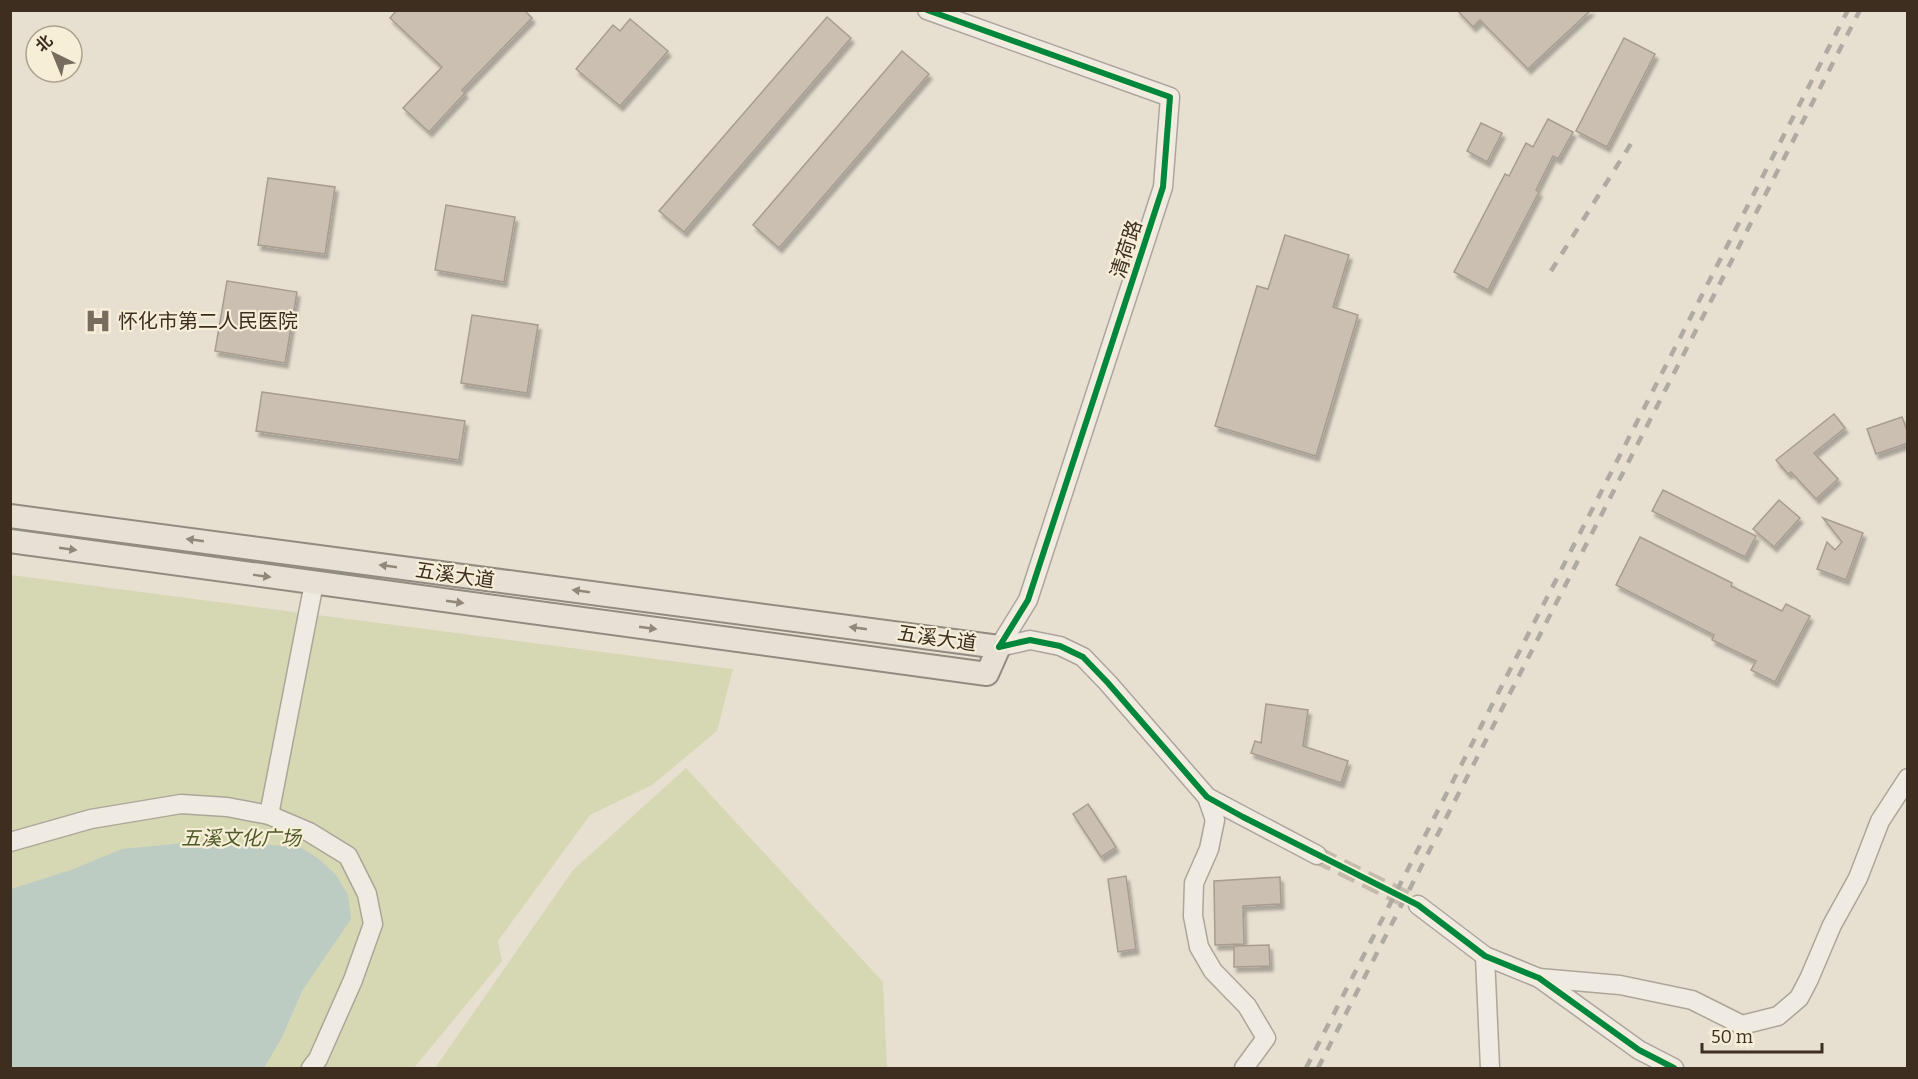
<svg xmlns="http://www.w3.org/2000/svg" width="1918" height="1079" font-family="Bitter,'Noto Sans SC',serif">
	<defs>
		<filter id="shadow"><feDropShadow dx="3" dy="5" stdDeviation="1.5" flood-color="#0004"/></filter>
	</defs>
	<rect width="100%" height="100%" fill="#e7e0d1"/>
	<g fill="#d6d7b3">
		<polygon points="11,575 733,669 717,731 652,785 590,815 498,941 502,961 414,1068 11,1068"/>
		<polygon points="686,768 883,982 887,1068 435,1068 573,870"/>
	</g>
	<polygon fill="#bcccc2" points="196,842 261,844 302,848 319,859 336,875 348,895 351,919 302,991 282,1037 264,1068 11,1068 11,889 71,870 122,849"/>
	<g fill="#cbbfb2" stroke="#a89c90" stroke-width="1.5" filter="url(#shadow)">
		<polygon points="397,10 524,10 532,18 462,90 465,93 429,132 403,108 442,67 390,18"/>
		<polygon points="1457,10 1591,10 1528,69 1480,20 1473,27"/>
		<polygon points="827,17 851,38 684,232 659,211"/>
		<polygon points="630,19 668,51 620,106 576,69 613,25 620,31"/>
		<polygon points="1624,38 1655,54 1607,147 1576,131"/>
		<polygon points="902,51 929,74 779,248 753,225"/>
		<polygon points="1548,119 1573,132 1558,159 1553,156 1536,190 1539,192 1488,290 1454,272 1505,174 1509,176 1526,143 1533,147"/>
		<polygon points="1481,123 1502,133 1487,162 1467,151"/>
		<polygon points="268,178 335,187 325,254 258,245"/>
		<polygon points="446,205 515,217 504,282 435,270"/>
		<polygon points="1285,235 1349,255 1333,307 1358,315 1316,456 1215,426 1257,286 1268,289"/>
		<polygon points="227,281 297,292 285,363 215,351"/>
		<polygon points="472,315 538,325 527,393 461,383"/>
		<polygon points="262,392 465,421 459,460 256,431"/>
		<polygon points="1834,414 1845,428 1814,453 1838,479 1816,499 1791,472 1788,474 1776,460"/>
		<polygon points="1902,417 1908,433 1908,443 1876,454 1867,429"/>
		<polygon points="1663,490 1756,536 1745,557 1652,511"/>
		<polygon points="1779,500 1800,518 1774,547 1753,529"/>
		<polygon points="1823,518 1863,533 1846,580 1817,569 1827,542 1835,550 1842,542"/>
		<polygon points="1640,537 1732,583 1731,586 1782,611 1786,604 1810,616 1775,682 1751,670 1756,661 1712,640 1714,635 1616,585"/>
		<polygon points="1266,704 1308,710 1303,746 1348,761 1341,783 1251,753 1255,741 1261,743"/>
		<polygon points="1088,804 1116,847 1101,857 1073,814"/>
		<polygon points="1126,876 1136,949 1118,952 1108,879"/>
		<polygon points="1280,877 1281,904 1243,906 1244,944 1215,945 1214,881"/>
		<polygon points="1269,945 1270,966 1234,967 1234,946"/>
	</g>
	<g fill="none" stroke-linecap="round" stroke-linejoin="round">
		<polyline stroke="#c5bcae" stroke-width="18" stroke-dasharray="18 9" stroke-linecap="butt" points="1317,855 1418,905"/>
		<g stroke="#ada599" stroke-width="21">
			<g id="minor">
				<polyline points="927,10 1170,97 1163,187 1028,600 999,647"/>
				<polyline points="999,647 1030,640 1060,646 1083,657 1108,683 1207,797 1317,855"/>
				<polyline points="1207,797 1215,820 1209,849 1194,883 1193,916 1199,947 1213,971 1247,1006 1266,1038 1244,1068"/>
				<polyline points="269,815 314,583"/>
				<polyline points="10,842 91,819 181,804 227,807 269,815 309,832 348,856 367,894 373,924 353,980 318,1059 311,1068"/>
				<polyline points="1418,905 1485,956 1539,978 1639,1050 1674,1068"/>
				<polyline points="1485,956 1490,1068"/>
				<polyline points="1539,978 1620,985 1692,1000 1742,1025 1778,1016 1799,998 1809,979 1832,925 1858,878 1880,821 1908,778"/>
			</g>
		</g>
		<g stroke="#928b80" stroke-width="26">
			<polyline id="major" points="10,516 999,647 987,674 10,541"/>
		</g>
		<use href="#minor" stroke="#efebe3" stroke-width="18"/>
		<use href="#major" stroke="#e6e1d4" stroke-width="22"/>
		<g stroke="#afaaa2" stroke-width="4.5" stroke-dasharray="10 10" stroke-linecap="butt">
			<polyline points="1551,271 1632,142"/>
			<polyline points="1306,1068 1848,10"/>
			<polyline points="1318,1068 1860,10"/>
		</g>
		<g stroke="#f7eed8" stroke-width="10">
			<g id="cycleway">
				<polyline points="927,10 1170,97 1163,187 1028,600 999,647"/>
				<polyline points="999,647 1030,640 1060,646 1083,657 1108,683 1207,797 1243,817 1418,905 1485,956 1539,978 1639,1050 1674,1068"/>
			</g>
		</g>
		<use href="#cycleway" stroke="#00873e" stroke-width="6"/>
	</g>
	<defs><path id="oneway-solid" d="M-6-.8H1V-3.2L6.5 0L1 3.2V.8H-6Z" transform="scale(1.5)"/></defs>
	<g fill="#92887a">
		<use href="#oneway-solid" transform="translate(195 540) rotate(-172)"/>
		<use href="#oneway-solid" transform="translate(68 549) rotate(8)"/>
		<use href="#oneway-solid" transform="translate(388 566) rotate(-172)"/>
		<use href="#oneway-solid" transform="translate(262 576) rotate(8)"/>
		<use href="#oneway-solid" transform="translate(581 591) rotate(-172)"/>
		<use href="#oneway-solid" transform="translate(455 602) rotate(8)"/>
		<use href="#oneway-solid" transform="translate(648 628) rotate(8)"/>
		<use href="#oneway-solid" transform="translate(858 628) rotate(-172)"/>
	</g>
	<defs>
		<g id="hospital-bare" transform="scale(2.07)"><path d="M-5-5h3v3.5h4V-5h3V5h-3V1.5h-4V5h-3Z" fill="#786c5e" stroke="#f7eed8" stroke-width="2.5" paint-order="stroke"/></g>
	</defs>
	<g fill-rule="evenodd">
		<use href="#hospital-bare" x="98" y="321"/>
	</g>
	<g text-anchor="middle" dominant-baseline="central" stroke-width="4.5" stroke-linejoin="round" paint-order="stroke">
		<g font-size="20" fill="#3d2e20" stroke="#f7eed8">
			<text transform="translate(1126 249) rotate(-72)">清荷路</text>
			<text transform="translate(455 575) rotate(8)">五溪大道</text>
			<text transform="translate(937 638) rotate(8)">五溪大道</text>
		</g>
		<g font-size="20" fill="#3d2e20" stroke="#f7eed8" text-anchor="start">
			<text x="118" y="321">怀化市第二人民医院</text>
		</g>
		<g font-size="20" font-style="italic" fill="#4d5a26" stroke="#f7eed8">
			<text x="241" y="838">五溪文化广场</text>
		</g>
	</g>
	<rect width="1918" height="1079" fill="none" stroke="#3d2e20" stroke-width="24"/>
	<g transform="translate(54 54) rotate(317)"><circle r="28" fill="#f7eed8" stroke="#ada18e" stroke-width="1.5"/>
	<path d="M0-4.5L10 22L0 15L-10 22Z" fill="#786c5e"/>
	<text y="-9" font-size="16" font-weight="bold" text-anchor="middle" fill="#3d2e20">北</text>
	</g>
	<path d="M1702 1043v9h120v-9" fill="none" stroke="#3d2e20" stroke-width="3"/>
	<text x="1711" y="1043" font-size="18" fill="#3d2e20" stroke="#f7eed8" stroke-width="4.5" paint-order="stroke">50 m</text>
</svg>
